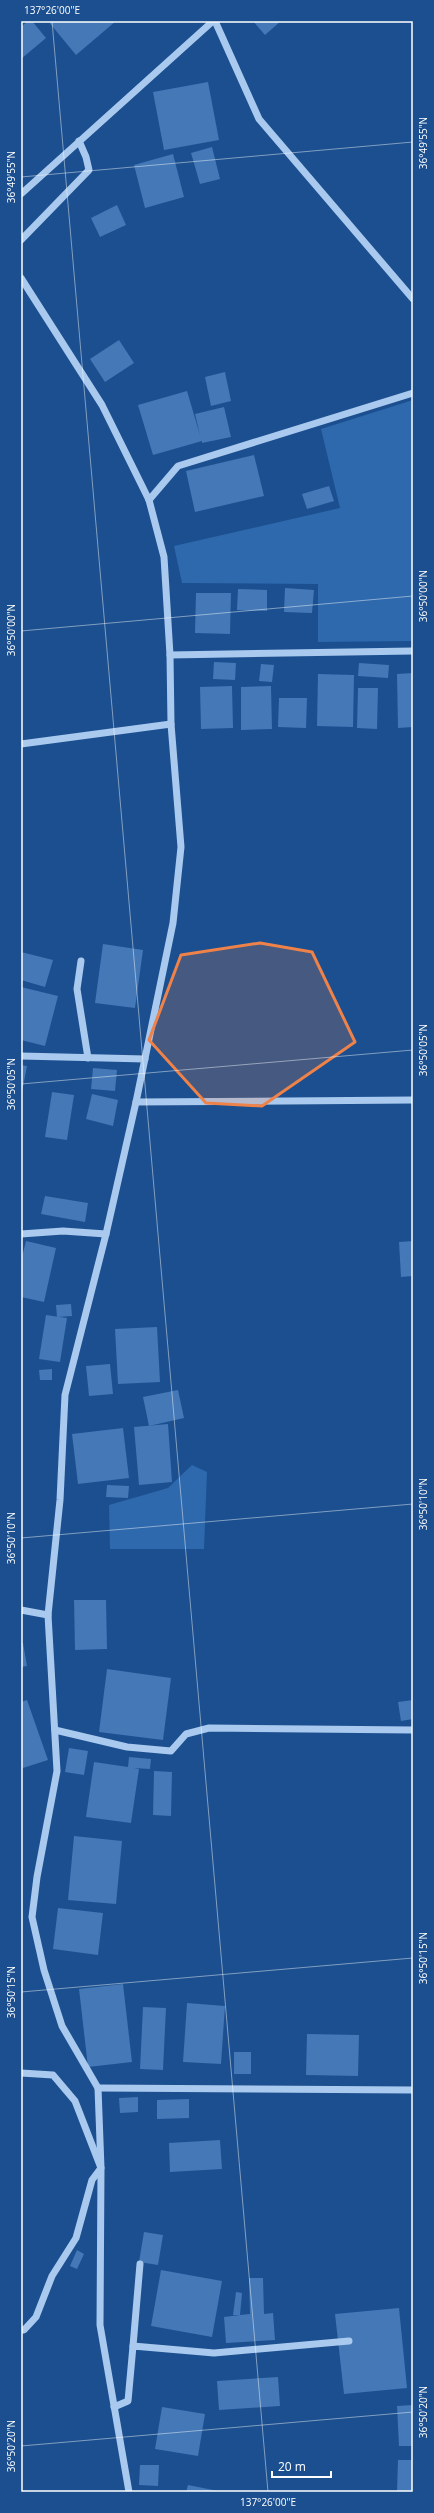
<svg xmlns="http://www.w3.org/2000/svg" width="434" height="2513" font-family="'Open Sans',sans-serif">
	<rect width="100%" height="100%" fill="#1b4f8f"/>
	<g fill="#2e69ad">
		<polygon points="413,400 413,641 318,642 318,584 182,583 174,546 340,508 321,429"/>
		<polygon points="192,1465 207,1472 204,1549 110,1549 109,1505 168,1488"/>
	</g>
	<g fill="#4478b7">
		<polygon points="28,21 32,21 46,38 21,59 21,27"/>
		<polygon points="48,21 116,21 76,55"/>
		<polygon points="253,21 281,21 265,35"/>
		<polygon points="208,82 219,140 164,150 153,92"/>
		<polygon points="212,147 220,179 200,184 191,153"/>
		<polygon points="173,154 184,197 145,208 134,165"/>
		<polygon points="117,205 126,225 100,237 91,218"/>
		<polygon points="119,340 134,363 105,382 90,359"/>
		<polygon points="225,372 231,401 211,406 205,377"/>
		<polygon points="187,391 200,435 195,414 224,407 231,437 202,443 202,441 153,455 138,405"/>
		<polygon points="254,455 264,496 195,512 186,471"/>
		<polygon points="329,486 334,501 307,509 302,494"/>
		<polygon points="285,588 314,590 312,613 284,612"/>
		<polygon points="238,589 267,590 267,611 237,610"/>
		<polygon points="196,593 231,593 230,634 195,633"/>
		<polygon points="214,662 236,663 235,680 213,679"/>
		<polygon points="359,663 389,665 388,678 358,676"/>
		<polygon points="261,664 274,665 272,682 259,681"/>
		<polygon points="413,673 413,727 398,728 397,674"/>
		<polygon points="318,674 354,675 353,727 317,726"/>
		<polygon points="232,686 233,728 201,729 200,687"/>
		<polygon points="271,686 272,729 241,730 241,687"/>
		<polygon points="358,688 378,688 377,729 357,728"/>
		<polygon points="279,698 307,698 306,728 278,727"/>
		<polygon points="103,944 143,950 135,1008 95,1003"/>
		<polygon points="21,952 53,960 45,987 21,980"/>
		<polygon points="21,987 58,996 45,1046 21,1040"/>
		<polygon points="21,1065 27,1066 22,1092 21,1092"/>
		<polygon points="93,1068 117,1070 115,1091 91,1089"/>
		<polygon points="52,1092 74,1095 67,1140 45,1137"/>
		<polygon points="92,1094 118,1100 113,1126 86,1119"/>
		<polygon points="45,1196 88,1203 85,1222 41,1214"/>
		<polygon points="26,1241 56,1248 44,1302 21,1297 21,1261"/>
		<polygon points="413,1241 413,1276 401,1277 399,1242"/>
		<polygon points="71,1304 72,1316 57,1317 56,1305"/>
		<polygon points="46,1315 67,1318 60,1362 39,1359"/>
		<polygon points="157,1327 160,1382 118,1384 115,1329"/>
		<polygon points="110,1364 113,1394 89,1396 86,1366"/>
		<polygon points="52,1369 52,1380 40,1380 39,1370"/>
		<polygon points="178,1390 184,1418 149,1426 143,1397"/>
		<polygon points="168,1424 172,1482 139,1485 134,1427"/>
		<polygon points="123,1428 129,1478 78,1484 72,1434"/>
		<polygon points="107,1485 129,1486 128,1498 106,1497"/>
		<polygon points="74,1600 106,1600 107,1649 75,1650"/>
		<polygon points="21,1643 23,1643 27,1666 21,1667"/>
		<polygon points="107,1669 171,1678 163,1740 99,1732"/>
		<polygon points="27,1700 48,1760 23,1768 21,1762 21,1702"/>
		<polygon points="413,1700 413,1719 401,1721 398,1702"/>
		<polygon points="69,1748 88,1751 84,1775 65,1772"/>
		<polygon points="129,1757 151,1759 150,1769 134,1768 139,1769 131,1823 86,1817 94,1762 128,1767"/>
		<polygon points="154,1771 172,1772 171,1816 153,1815"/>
		<polygon points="74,1836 122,1841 116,1904 68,1900"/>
		<polygon points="58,1908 103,1913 98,1955 53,1949"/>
		<polygon points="123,1984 132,2062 88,2067 79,1989"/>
		<polygon points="187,2003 225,2006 221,2064 183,2062"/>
		<polygon points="143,2007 166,2008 163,2070 140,2069"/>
		<polygon points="307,2034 359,2035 358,2076 306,2075"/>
		<rect x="234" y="2052" width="17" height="22"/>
		<polygon points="138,2097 138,2112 120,2113 119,2098"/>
		<polygon points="189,2099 189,2118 157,2119 157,2100"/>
		<polygon points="220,2140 222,2169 170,2172 169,2143"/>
		<polygon points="144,2232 163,2235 158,2265 139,2262"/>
		<polygon points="77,2250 84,2254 77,2269 70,2266"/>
		<polygon points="161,2270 222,2281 212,2337 151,2326"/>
		<polygon points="249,2278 263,2278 264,2314 273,2313 275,2340 226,2343 224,2317 240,2315 233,2315 236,2292 242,2293 240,2315 250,2314"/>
		<polygon points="399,2308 407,2388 344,2394 335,2314"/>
		<polygon points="278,2377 280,2406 219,2410 217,2381"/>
		<polygon points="413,2405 413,2446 399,2446 397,2406"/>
		<polygon points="162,2407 205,2414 198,2456 155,2449"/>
		<polygon points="398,2460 413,2460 413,2491 397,2491"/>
		<polygon points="140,2465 159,2465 158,2486 139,2485"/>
		<polygon points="188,2485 218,2491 218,2492 186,2492"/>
	</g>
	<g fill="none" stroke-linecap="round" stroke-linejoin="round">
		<g stroke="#a9c9ee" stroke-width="7">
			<polyline points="215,21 259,119 413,299"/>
			<polyline points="21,194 213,21"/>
			<polyline points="21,240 89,170 86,157 79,141"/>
			<polyline points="21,278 102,405 149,500 164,557 170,655 171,724 181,847 173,923 136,1102 106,1234 65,1395 60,1500 48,1615 57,1771 37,1877 32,1917 44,1970 62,2026 98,2088 101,2168 100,2325 129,2492"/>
			<polyline points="149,500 178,466 413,393"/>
			<polyline points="170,655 413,651"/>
			<polyline points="21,744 171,724"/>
			<polyline points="81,961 77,989 88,1058"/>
			<polyline points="21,1056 145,1059"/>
			<polyline points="136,1102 413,1100"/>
			<polyline points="21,1234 63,1231 106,1234"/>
			<polyline points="21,1610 48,1615"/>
			<polyline points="55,1730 127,1747 171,1751 186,1734 209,1728 413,1730"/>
			<polyline points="21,2073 53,2075 75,2101 101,2168 92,2180 76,2238 52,2276 36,2317 24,2330 21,2330"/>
			<polyline points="98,2088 413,2090"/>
			<polyline points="133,2346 140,2264"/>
			<polyline points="114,2407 128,2401 133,2346 214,2353 349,2341"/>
		</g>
	</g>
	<path fill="#ee8249" fill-opacity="0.2" stroke="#ee8249" stroke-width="3" stroke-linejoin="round" d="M260,943L312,952L355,1042L262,1106L206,1103L149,1040L181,955Z"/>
	<path fill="none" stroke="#fff" stroke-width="1" stroke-opacity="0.45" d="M52,21L268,2492M21,177L413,142M21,631L413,596M21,1084L413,1050M21,1538L413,1504M21,1992L413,1958M21,2446L413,2412"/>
	<rect width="434" height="2513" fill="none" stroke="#1b4f8f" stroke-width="44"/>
	<path d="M272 2471v6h59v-6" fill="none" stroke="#ffffff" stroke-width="2"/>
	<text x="278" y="2471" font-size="12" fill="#ffffff" stroke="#1b4f8f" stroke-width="3" paint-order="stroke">20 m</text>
	<rect x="22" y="22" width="390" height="2469" fill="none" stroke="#fff" stroke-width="1.5"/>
	<g font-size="10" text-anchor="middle" fill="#fff">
		<text x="52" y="14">137°26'00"E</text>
		<text transform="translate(423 143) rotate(-90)" y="4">36°49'55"N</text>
		<text transform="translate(11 177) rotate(-90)" y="4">36°49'55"N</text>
		<text transform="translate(423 596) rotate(-90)" y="4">36°50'00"N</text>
		<text transform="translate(11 630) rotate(-90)" y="4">36°50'00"N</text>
		<text transform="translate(423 1050) rotate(-90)" y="4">36°50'05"N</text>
		<text transform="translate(11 1084) rotate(-90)" y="4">36°50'05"N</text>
		<text transform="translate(423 1504) rotate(-90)" y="4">36°50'10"N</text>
		<text transform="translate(11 1538) rotate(-90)" y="4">36°50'10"N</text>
		<text transform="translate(423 1958) rotate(-90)" y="4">36°50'15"N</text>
		<text transform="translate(11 1992) rotate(-90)" y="4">36°50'15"N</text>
		<text transform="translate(423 2412) rotate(-90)" y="4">36°50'20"N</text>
		<text transform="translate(11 2446) rotate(-90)" y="4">36°50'20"N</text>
		<text x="268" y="2506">137°26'00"E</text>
	</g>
</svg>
